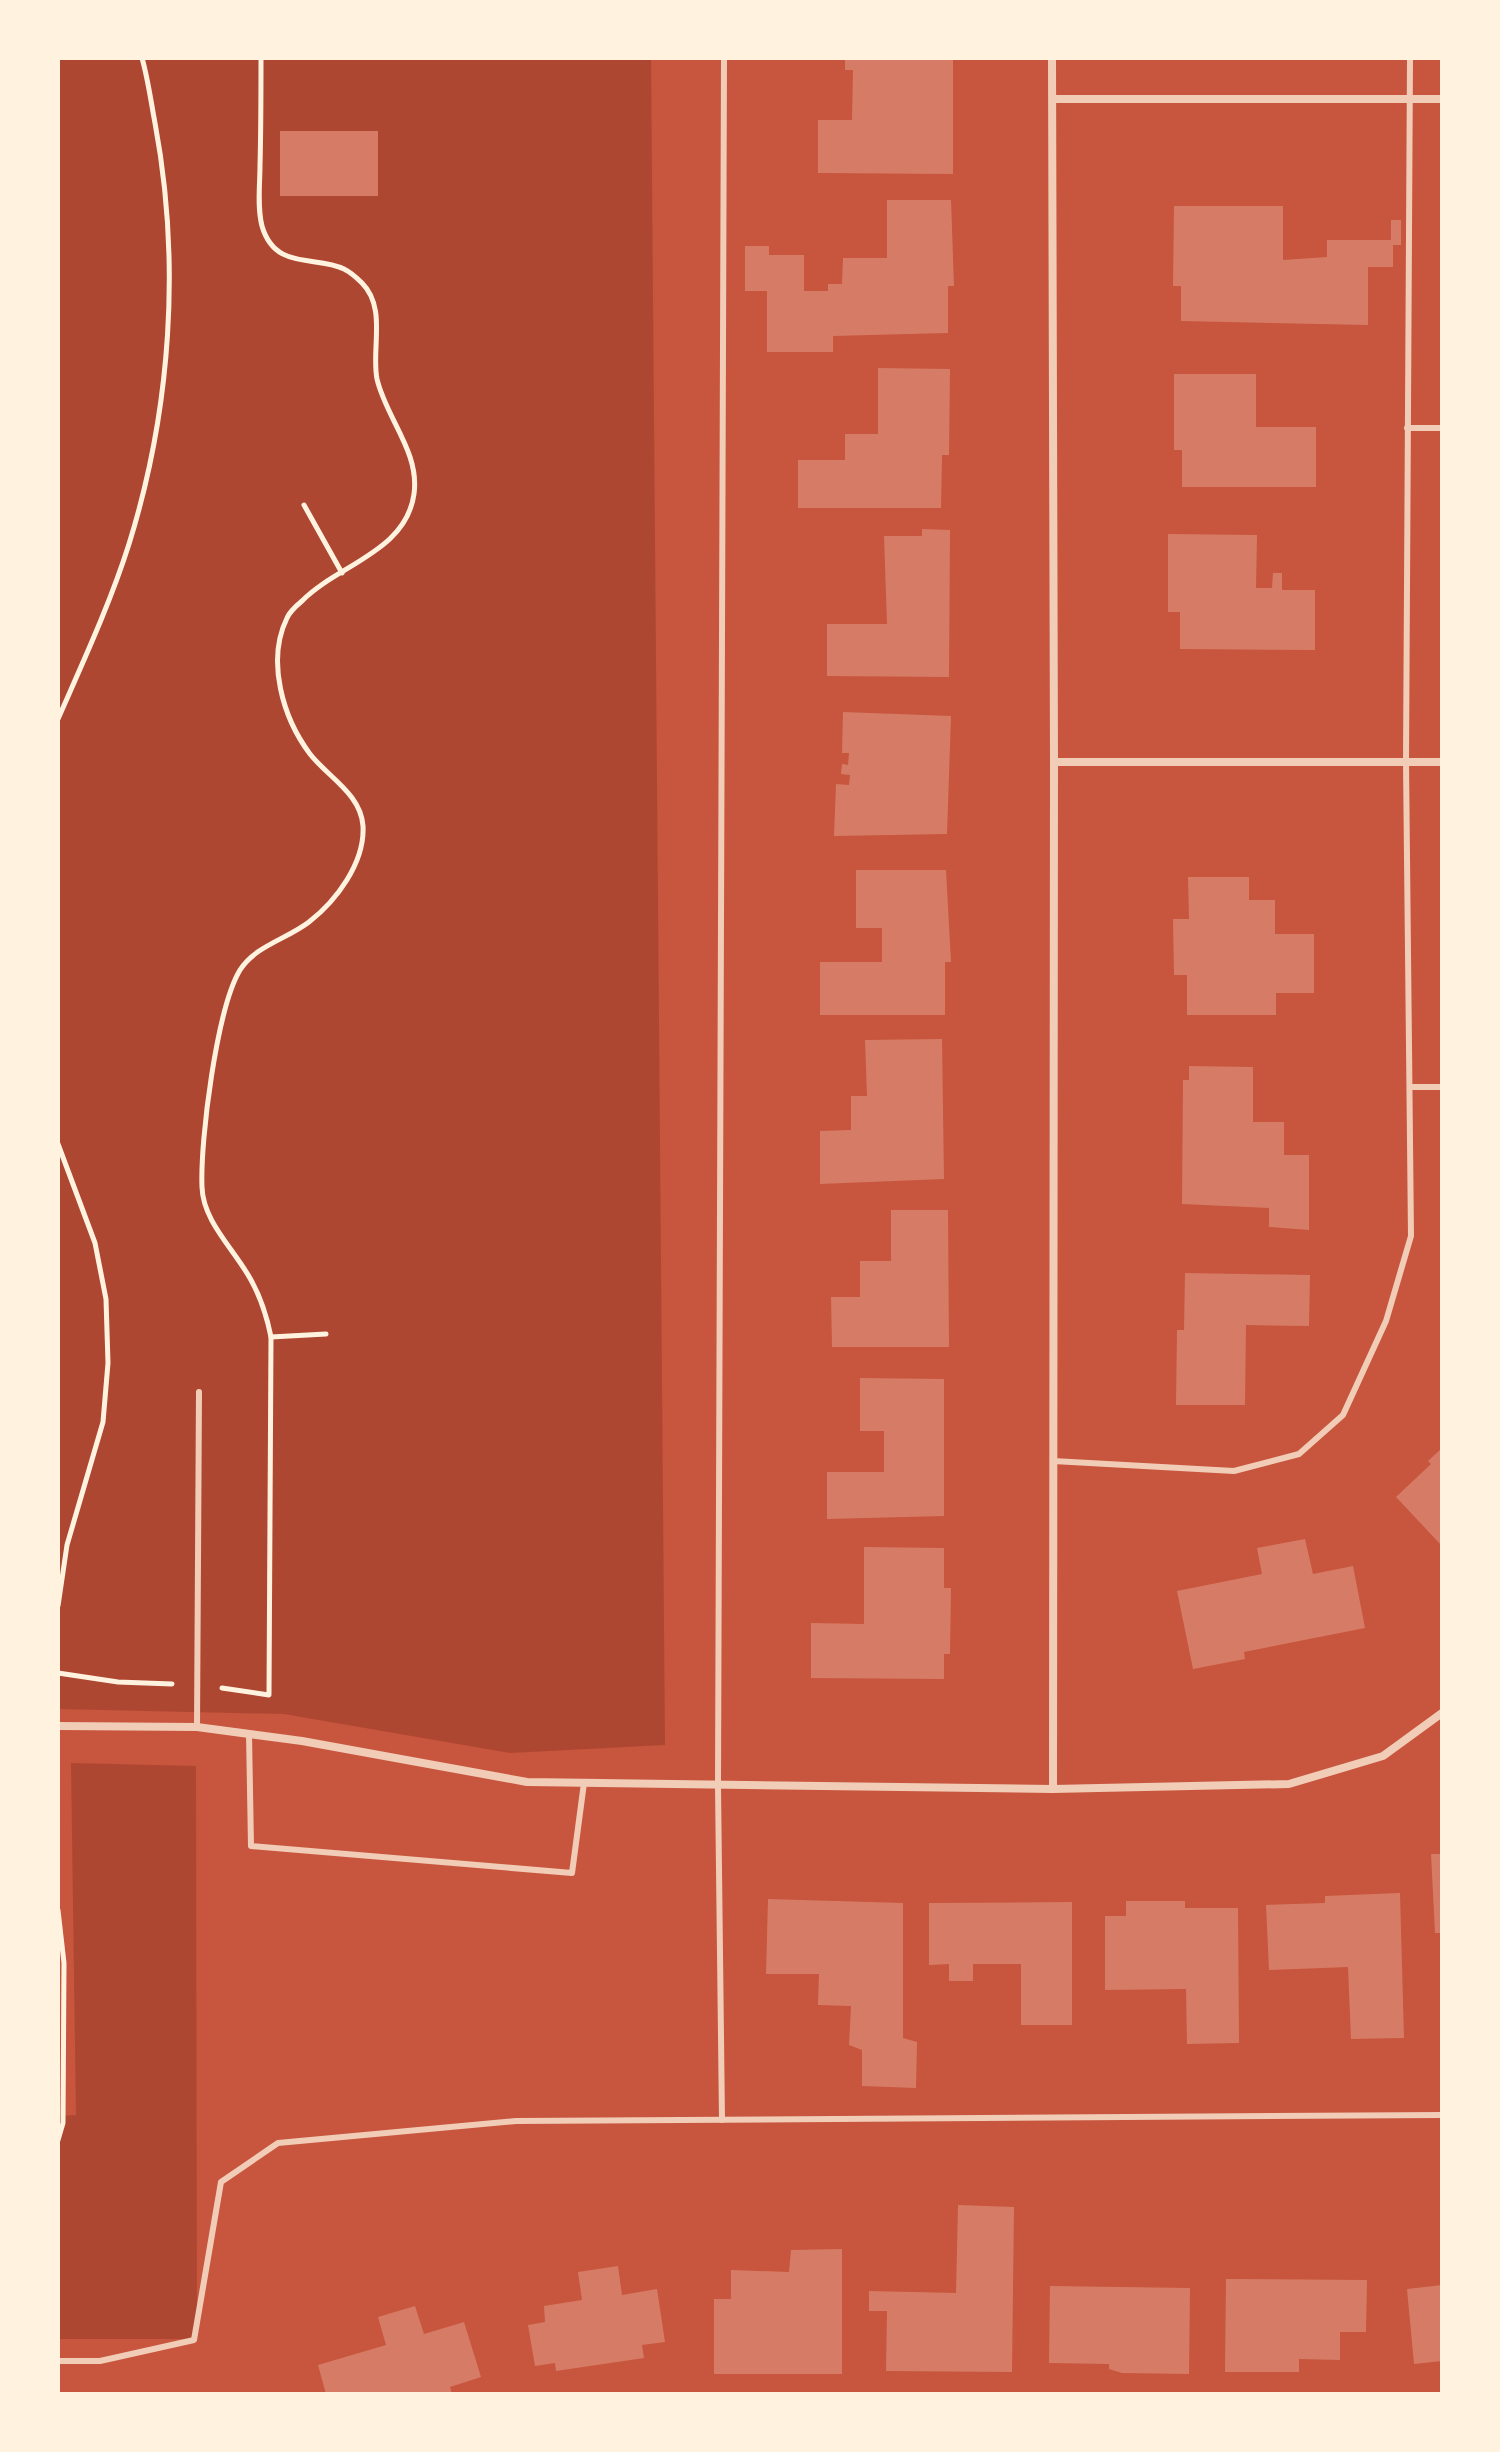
<svg xmlns="http://www.w3.org/2000/svg" width="1500" height="2452" font-family="'Titillium Web',sans-serif">
	<rect width="100%" height="100%" fill="#c8553d"/>
	<g fill="#ae4732">
		<polygon points="58,58 651,58 665,1745 510,1753 284,1714 58,1709"/>
		<polygon points="71,1763 196,1766 197,2339 58,2339 58,2116 76,2115"/>
	</g>
	<g fill="#d67c66">
		<polygon points="845,58 953,58 953,174 818,173 818,120 852,120 853,70 845,70"/>
		<rect x="280" y="131" width="98" height="65"/>
		<polygon points="887,200 951,200 954,286 948,286 948,333 833,336 833,352 767,352 767,291 745,291 745,246 769,246 769,255 804,255 804,291 828,291 828,284 842,284 843,258 887,258"/>
		<polygon points="1174,206 1283,206 1283,260 1327,257 1327,240 1391,240 1391,220 1401,220 1401,245 1393,245 1393,267 1368,267 1368,325 1181,321 1181,286 1173,286"/>
		<polygon points="878,368 950,369 949,455 942,455 941,508 798,508 798,460 845,460 845,434 878,434"/>
		<polygon points="1174,374 1256,374 1256,427 1316,427 1316,487 1182,487 1182,450 1174,450"/>
		<polygon points="922,529 950,530 949,677 827,676 827,624 887,624 884,536 922,536"/>
		<polygon points="1168,534 1257,535 1256,588 1272,588 1273,573 1282,573 1282,590 1315,590 1315,650 1180,649 1180,612 1168,612"/>
		<polygon points="843,712 951,716 947,834 834,836 836,784 849,785 850,775 841,774 842,764 848,765 849,753 842,753"/>
		<polygon points="856,870 946,870 951,962 945,962 945,1015 820,1015 820,962 882,962 882,928 856,928"/>
		<polygon points="1188,877 1249,877 1249,900 1275,900 1275,934 1314,934 1314,993 1276,993 1276,1015 1187,1015 1187,975 1174,975 1173,919 1189,919"/>
		<polygon points="942,1039 944,1179 820,1184 820,1131 851,1130 851,1096 867,1096 865,1040"/>
		<polygon points="1189,1066 1253,1067 1253,1122 1284,1122 1284,1155 1309,1155 1309,1230 1269,1227 1269,1208 1182,1204 1183,1080 1189,1080"/>
		<polygon points="891,1210 948,1210 949,1347 832,1347 831,1297 860,1297 860,1261 891,1261"/>
		<polygon points="1185,1273 1310,1275 1309,1326 1246,1325 1245,1405 1176,1405 1177,1330 1184,1330"/>
		<polygon points="860,1378 944,1379 944,1516 827,1519 827,1472 884,1472 884,1431 860,1431"/>
		<polygon points="1442,1448 1442,1546 1396,1497 1431,1464 1428,1461"/>
		<polygon points="1305,1539 1313,1574 1353,1566 1365,1628 1244,1652 1245,1659 1193,1669 1177,1591 1262,1574 1257,1548"/>
		<polygon points="864,1547 944,1548 944,1588 951,1588 950,1654 944,1654 944,1679 811,1678 811,1623 864,1624"/>
		<polygon points="1431,1854 1442,1854 1442,1933 1435,1933"/>
		<polygon points="1400,1893 1404,2038 1351,2039 1348,1967 1269,1970 1266,1905 1325,1903 1325,1896"/>
		<polygon points="768,1899 903,1903 903,2038 917,2042 916,2088 862,2086 862,2050 849,2045 851,2006 818,2005 819,1974 766,1974"/>
		<polygon points="1126,1901 1185,1901 1185,1908 1238,1908 1239,2043 1187,2044 1186,1989 1105,1990 1105,1916 1126,1916"/>
		<polygon points="1072,1902 1072,2025 1021,2025 1021,1964 973,1964 973,1981 949,1981 949,1964 929,1965 929,1903"/>
		<polygon points="958,2205 1014,2207 1012,2372 886,2371 887,2311 869,2311 869,2291 956,2293"/>
		<polygon points="842,2249 842,2374 714,2374 714,2299 731,2299 731,2270 789,2272 791,2250"/>
		<polygon points="618,2266 622,2295 657,2289 665,2342 642,2345 644,2358 556,2371 555,2363 535,2366 528,2325 545,2322 544,2306 582,2300 578,2272"/>
		<polygon points="1226,2279 1367,2280 1366,2332 1340,2332 1340,2360 1299,2359 1299,2372 1225,2372"/>
		<polygon points="1442,2285 1442,2361 1414,2364 1407,2289"/>
		<polygon points="1050,2286 1190,2288 1189,2374 1122,2373 1109,2369 1109,2364 1049,2363"/>
		<polygon points="415,2306 424,2334 464,2322 481,2377 450,2387 452,2394 326,2394 318,2365 386,2345 378,2317"/>
	</g>
	<g fill="none" stroke-linecap="round" stroke-linejoin="round">
		<g stroke="#fff3e0" stroke-width="5">
			<polyline points="304,505 342,573"/>
			<path d="M58,719C83,662 110,604 129,544C171,409 181,262 155,123C151,102 148,79 142,58"/>
			<polyline points="58,1144 95,1243 106,1299 108,1363 103,1422 67,1545 58,1606"/>
			<polyline points="271,1337 326,1334"/>
			<polyline points="58,1673 118,1682 172,1684"/>
			<path d="M222,1688L269,1695L271,1337C267,1317 261,1298 251,1280C235,1250 203,1222 202,1187C200,1140 217,1008 240,970C255,946 287,939 309,922C336,901 365,863 363,826C361,794 328,777 310,754C283,718 266,661 287,618C290,611 296,606 302,601C337,565 406,552 414,494C420,452 386,418 377,379C371,349 387,308 362,283C358,279 350,272 344,269C316,255 275,271 262,226C257,207 260,184 260,165C261,129 261,94 261,58"/>
			<polyline points="58,1910 64,1963 63,2123 58,2140"/>
		</g>
		<g stroke="#f1ccb7" stroke-width="6">
			<polyline points="1407,428 1442,428"/>
			<polyline points="1410,1087 1442,1087"/>
			<polyline points="1053,1461 1234,1471 1299,1454 1343,1415 1386,1321 1411,1236 1406,762 1410,58"/>
			<polyline points="197,1727 199,1392"/>
			<polyline points="249,1734 251,1846 572,1873 584,1783"/>
			<polyline points="722,2120 718,1786 724,58"/>
			<polyline points="58,2361 100,2361 194,2340 221,2182 278,2143 516,2121 1442,2115"/>
		</g>
		<g stroke="#f1ccb7" stroke-width="8">
			<polyline points="1052,58 1054,762 1053,1789"/>
			<polyline points="1053,99 1442,99"/>
			<polyline points="1054,762 1442,762"/>
			<polyline points="58,1726 197,1727 302,1741 527,1782 1053,1789 1289,1784 1383,1756 1442,1713"/>
		</g>
	</g>
	<rect width="1500" height="2452" fill="none" stroke="#fff3e0" stroke-width="120"/>
</svg>
